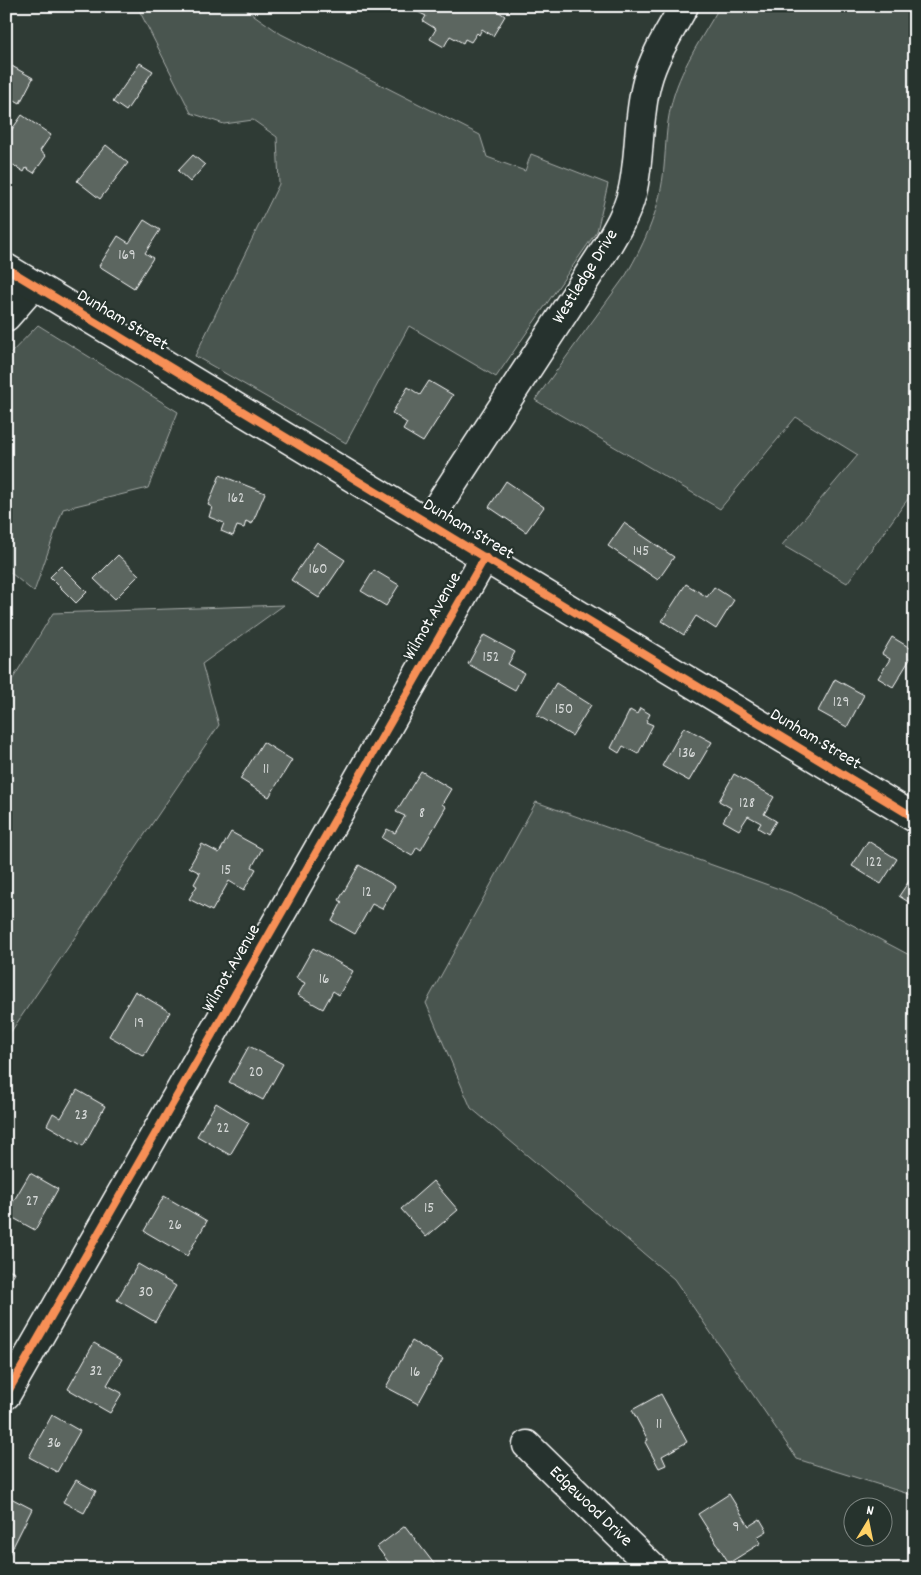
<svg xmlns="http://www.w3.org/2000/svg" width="921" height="1575" font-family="Dekko,sans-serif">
	<rect width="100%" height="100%" fill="#2f3b35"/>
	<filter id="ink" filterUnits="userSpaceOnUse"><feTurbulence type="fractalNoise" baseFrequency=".02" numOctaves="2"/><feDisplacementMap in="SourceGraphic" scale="10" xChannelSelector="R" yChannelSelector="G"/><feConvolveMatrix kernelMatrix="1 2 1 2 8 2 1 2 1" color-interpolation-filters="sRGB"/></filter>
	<g filter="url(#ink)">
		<g fill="#4a544f" stroke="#a4aaa7">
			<polygon points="137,6 241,6 281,34 480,135 487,157 525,171 531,154 608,184 597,231 496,377 409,326 346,443 195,356 279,184 277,137 253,120 224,124 191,113"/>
			<path d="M720,6H915V492H913L847,583L782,545L858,455L796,417L720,509L535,400L626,275C646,241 661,206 664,167C666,146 666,126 671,106C679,70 702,38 720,6Z"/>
			<polygon points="38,325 178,412 148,488 63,509 34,592 6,569 6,358"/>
			<polygon points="284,605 202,664 219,725 6,1039 6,690 53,613"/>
			<polygon points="536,802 796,895 915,958 915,1496 797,1459 674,1279 471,1108 426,1003"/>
		</g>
		<g fill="#5b6661" stroke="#fff">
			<polygon points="416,6 493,6 492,7 505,16 493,36 482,29 479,35 477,33 471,42 465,39 463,43 450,36 444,47 430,39 436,29 423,21 426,16 414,10"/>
			<polygon points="140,63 153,71 126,111 113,102"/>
			<polygon points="10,65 33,78 20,103 6,95 6,73"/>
			<polygon points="22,115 51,135 40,151 46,156 34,173 26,168 24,172 7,161 10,156 6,154 6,138"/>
			<polygon points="106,145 128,163 100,199 77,181"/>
			<polygon points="193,155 205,165 190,182 178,171"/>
			<polygon points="144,220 160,230 145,253 153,258 134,288 99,266 118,236 129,243"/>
			<polygon points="429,381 453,395 423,442 403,430 407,423 392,413 408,387 420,395"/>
			<polygon points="220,475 265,493 252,524 246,521 244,528 237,526 233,536 221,531 224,523 209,517 212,507 208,505"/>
			<polygon points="506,481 544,507 526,532 489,507"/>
			<polygon points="624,523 674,557 658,580 608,546"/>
			<polygon points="317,542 345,560 319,598 291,580"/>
			<polygon points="118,555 139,575 115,599 94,579"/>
			<polygon points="61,566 87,592 76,603 50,577"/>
			<polygon points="374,570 399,585 386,606 361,591"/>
			<polygon points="686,584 707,597 714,587 734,600 716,629 696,616 684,635 662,621"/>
			<polygon points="484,635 515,652 508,664 524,673 515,690 468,664"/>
			<polygon points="892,637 915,651 893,687 878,678 890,659 882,654"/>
			<polygon points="835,679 864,695 847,727 818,711"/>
			<polygon points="556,683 591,705 572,736 537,715"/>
			<polygon points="640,708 650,714 646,722 653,725 638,754 623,746 619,753 611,748 630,710 637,714"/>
			<polygon points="684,727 712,742 689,781 662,766"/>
			<polygon points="263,742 292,760 269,797 240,779"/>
			<polygon points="421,771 451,789 442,804 446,807 421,850 417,847 412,856 382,838 387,829 395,833 405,816 396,812"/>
			<polygon points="734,774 774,797 764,814 776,821 768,834 758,828 761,823 748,816 739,830 723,821 731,808 719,801"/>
			<polygon points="231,832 262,849 252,867 256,869 244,890 229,881 212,911 189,899 197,886 194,884 200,873 189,867 202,844 219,853"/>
			<polygon points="868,841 897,859 881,884 852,866"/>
			<polygon points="359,865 395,886 382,909 372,904 355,934 332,921 342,902 339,900"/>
			<polygon points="915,872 915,906 899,896"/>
			<polygon points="313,948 353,971 339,995 333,991 323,1009 298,995 305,983 296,978"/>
			<polygon points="135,991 170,1012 144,1056 109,1036"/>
			<polygon points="249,1046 283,1064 263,1100 229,1082"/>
			<polygon points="77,1090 105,1106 83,1146 47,1125 53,1113 61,1118"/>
			<polygon points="216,1103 249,1123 230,1155 197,1136"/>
			<polygon points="30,1173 58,1189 35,1230 6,1214"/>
			<polygon points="433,1181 458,1210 426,1237 401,1209"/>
			<polygon points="164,1196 207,1221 187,1256 144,1231"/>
			<polygon points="138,1264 176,1286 155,1322 117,1300"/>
			<polygon points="6,1268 15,1272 6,1289"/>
			<polygon points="412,1341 443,1359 418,1404 386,1387"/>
			<polygon points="94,1343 122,1359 107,1385 122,1393 110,1413 68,1389"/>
			<polygon points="661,1394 687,1442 662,1456 666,1465 659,1468 645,1442 648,1440 632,1410"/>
			<polygon points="52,1415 80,1431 57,1472 29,1457"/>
			<polygon points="76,1480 96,1491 84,1513 63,1502"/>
			<polygon points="729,1494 749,1526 760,1519 767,1531 757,1537 761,1543 729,1563 698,1514"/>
			<polygon points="7,1496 32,1509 9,1555 6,1553"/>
			<polygon points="405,1526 438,1569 394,1569 377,1547"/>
		</g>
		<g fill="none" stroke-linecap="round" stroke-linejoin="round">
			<g stroke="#fff" stroke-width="31">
				<g id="minor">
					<polyline points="6,317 34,285"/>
					<path d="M427,523L606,248C616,231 627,213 632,193C641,156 637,118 647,82C654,55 671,30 684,6"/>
					<polyline points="6,1395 485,557"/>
					<polyline points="527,1445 654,1569"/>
				</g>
			</g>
			<g stroke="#fff" stroke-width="31">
				<polyline id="tertiary" points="6,268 915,818"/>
			</g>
			<use href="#minor" stroke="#26332d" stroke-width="28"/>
			<use href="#tertiary" stroke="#26332d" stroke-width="28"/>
			<g stroke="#26332d" stroke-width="11">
				<g id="cycleway">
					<polyline points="6,268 915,818"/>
					<polyline points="6,1395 485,557"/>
				</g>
			</g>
			<use href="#cycleway" stroke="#f78f57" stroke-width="8"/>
		</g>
	</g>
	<g text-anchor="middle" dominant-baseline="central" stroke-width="4.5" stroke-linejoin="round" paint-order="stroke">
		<g font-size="15" fill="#d6d9d8">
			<text x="127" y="256">169</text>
			<text x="236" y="499">162</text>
			<text x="641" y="552">145</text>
			<text x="318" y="570">160</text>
			<text x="491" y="658">152</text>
			<text x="841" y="703">129</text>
			<text x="564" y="710">150</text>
			<text x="687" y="754">136</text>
			<text x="266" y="770">11</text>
			<text x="747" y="804">128</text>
			<text x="422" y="814">8</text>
			<text x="874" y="863">122</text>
			<text x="226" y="871">15</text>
			<text x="367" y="893">12</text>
			<text x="324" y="980">16</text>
			<text x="139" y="1024">19</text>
			<text x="256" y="1073">20</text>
			<text x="81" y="1116">23</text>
			<text x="223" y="1129">22</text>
			<text x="32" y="1202">27</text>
			<text x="429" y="1209">15</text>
			<text x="175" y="1226">26</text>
			<text x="146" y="1293">30</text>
			<text x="96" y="1372">32</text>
			<text x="415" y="1373">16</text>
			<text x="659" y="1425">11</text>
			<text x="54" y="1444">36</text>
			<text x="736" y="1528">9</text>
		</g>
		<g font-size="18" fill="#fff" stroke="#26332d">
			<text transform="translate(586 277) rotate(-58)">Westledge Drive</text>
			<text transform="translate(122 321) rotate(31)">Dunham Street</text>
			<text transform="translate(468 530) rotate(31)">Dunham Street</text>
			<text transform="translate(433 617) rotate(-60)">Wilmot Avenue</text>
			<text transform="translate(815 740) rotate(31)">Dunham Street</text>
			<text transform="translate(232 969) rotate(-60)">Wilmot Avenue</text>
			<text transform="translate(590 1507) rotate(44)">Edgewood Drive</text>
		</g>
	</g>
	<rect width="921" height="1575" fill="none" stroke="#26332d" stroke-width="25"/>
	<rect x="12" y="12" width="896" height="1550" fill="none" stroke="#fff" stroke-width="2" filter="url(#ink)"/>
	<g transform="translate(868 1522) rotate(10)"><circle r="24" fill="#26332d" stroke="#7d8581"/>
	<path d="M0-4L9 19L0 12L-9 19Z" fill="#ffd166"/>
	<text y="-8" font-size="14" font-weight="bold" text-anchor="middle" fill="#ffffff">N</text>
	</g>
</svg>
